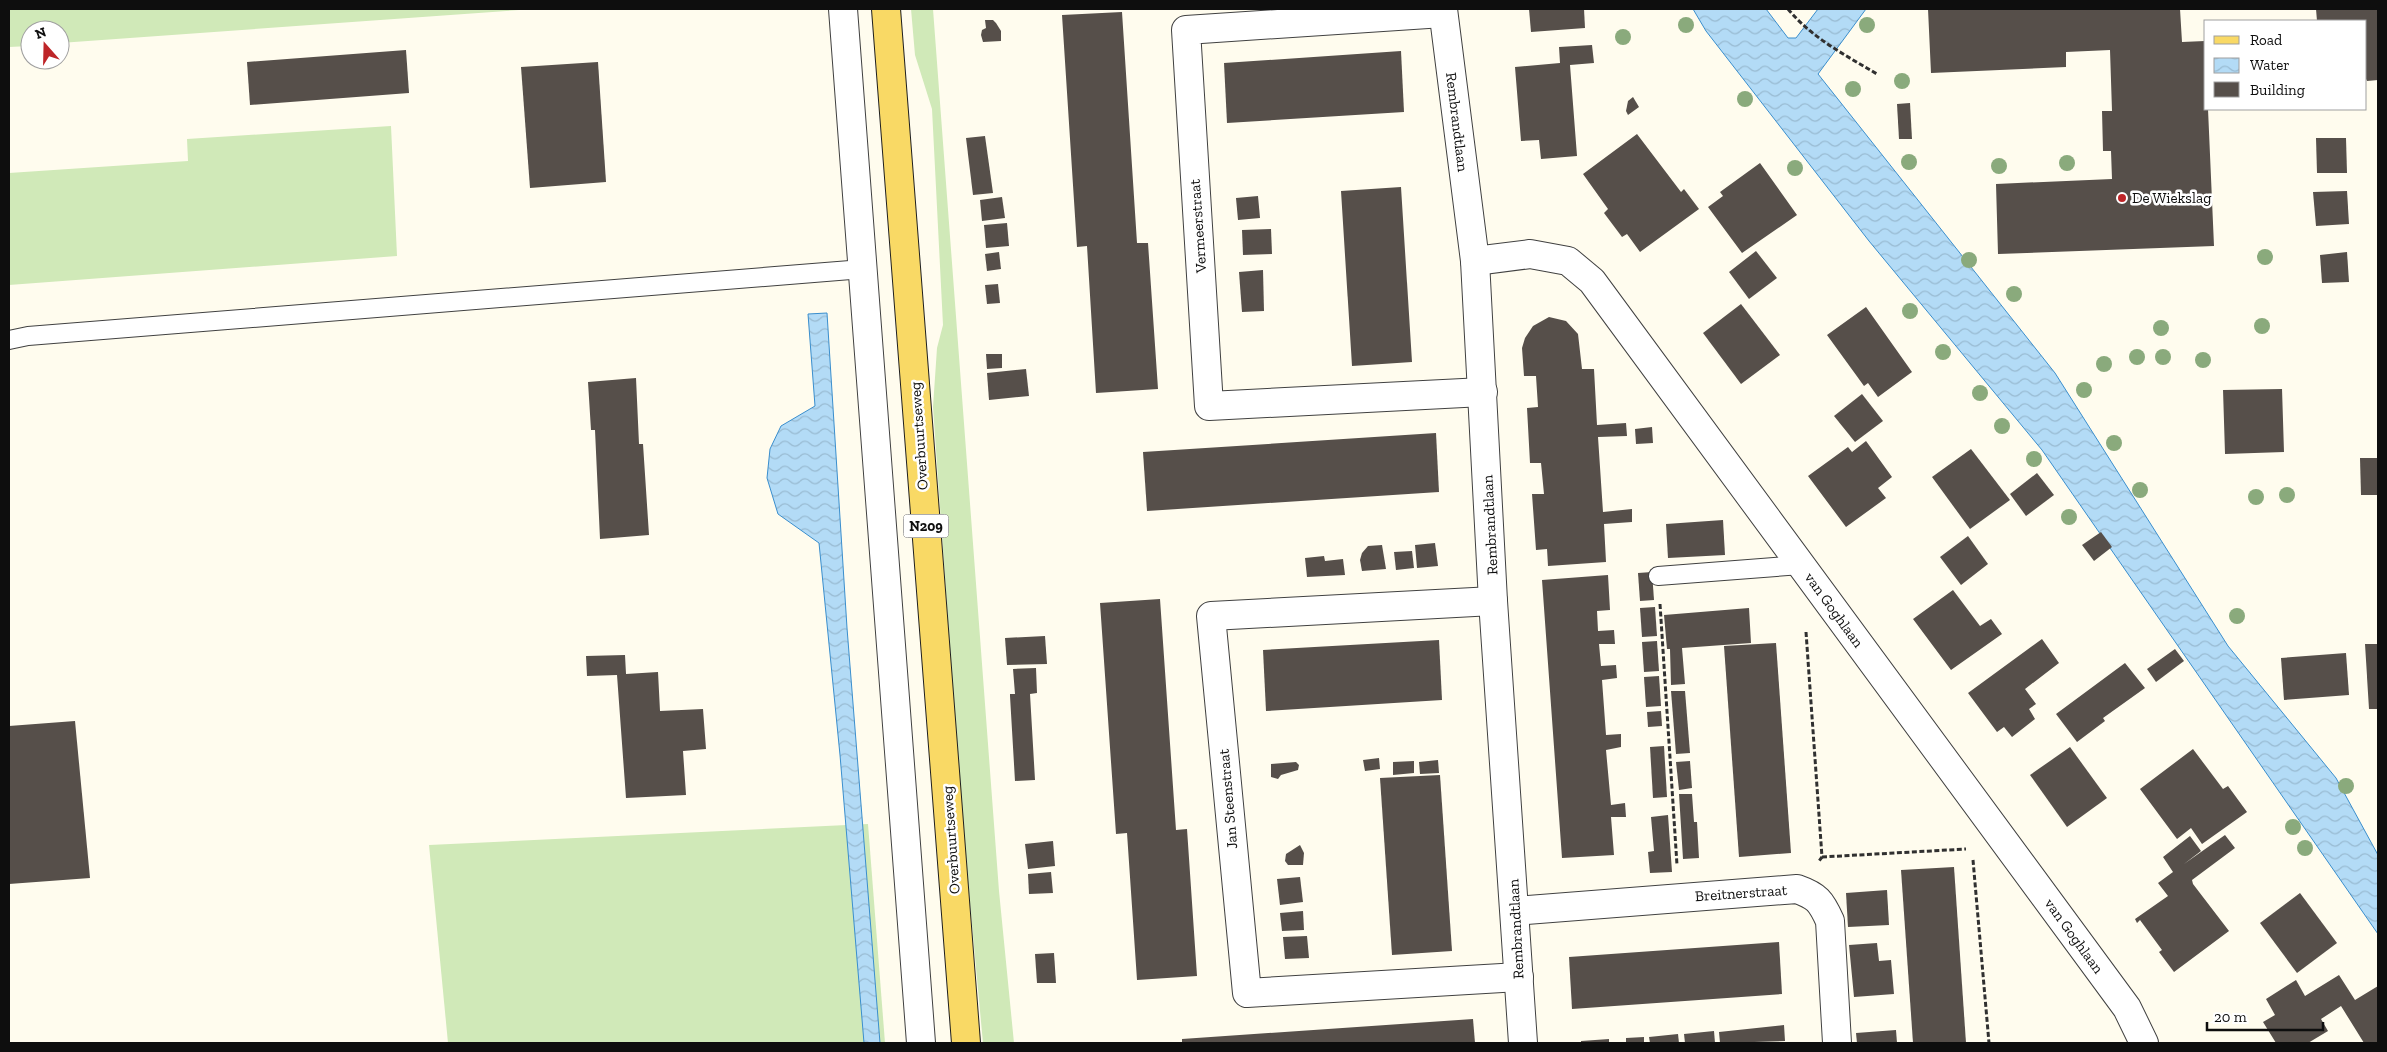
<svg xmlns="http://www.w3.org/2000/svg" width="2387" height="1052" font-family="'Zilla Slab',serif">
	<defs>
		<pattern id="water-waves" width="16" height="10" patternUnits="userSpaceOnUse" patternTransform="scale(1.25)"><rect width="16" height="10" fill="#b3dbf6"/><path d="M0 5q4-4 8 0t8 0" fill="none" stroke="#99bbd2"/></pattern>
	</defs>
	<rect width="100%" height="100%" fill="#fffcee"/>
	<g fill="#d0e9b8">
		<polygon points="9,9 534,9 60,43 60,30 30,30 30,46 9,47"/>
		<polygon points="911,9 933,9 999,891 1014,1043 983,1043 961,807 933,407 937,348 943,325 932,109 915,55"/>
		<polygon points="391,126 397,256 9,285 9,173 188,161 187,139"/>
		<polygon points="868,824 885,1043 448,1043 429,845"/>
	</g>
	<g fill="url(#water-waves)" stroke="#3a8ecd">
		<polygon points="1693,9 1766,9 1788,38 1796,38 1818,9 1866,9 1818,74 2055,373 2228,646 2336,778 2378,855 2378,934 2042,450 1869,241 1706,31"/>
		<polygon points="827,313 847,628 880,1043 864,1043 840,755 819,543 778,514 767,478 770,449 781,426 815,406 808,314"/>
	</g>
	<g fill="#564f4a">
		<polygon points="1529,9 1584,9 1585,28 1531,32"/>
		<polygon points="1928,9 2180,9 2182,42 2205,41 2206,109 2208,109 2214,246 1998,254 1996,184 2112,179 2111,151 2103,151 2102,111 2112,111 2110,50 2066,52 2066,67 1931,73"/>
		<polygon points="2316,9 2378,9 2378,80 2367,81 2366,79 2366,21 2317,21"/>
		<polygon points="1122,12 1137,243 1148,243 1158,389 1096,393 1087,246 1077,247 1062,15"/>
		<polygon points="985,20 993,20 996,23 1001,31 1001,41 983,42 981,35 982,30 986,28"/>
		<polygon points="1592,45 1594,63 1570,65 1577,156 1541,159 1539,140 1521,141 1515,67 1560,63 1559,47"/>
		<polygon points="406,50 409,93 250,105 247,62"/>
		<polygon points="1401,51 1404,112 1227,123 1224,63"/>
		<polygon points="598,62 606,182 530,188 521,67"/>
		<polygon points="1633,97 1639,107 1628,115 1626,111 1628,101"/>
		<polygon points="1910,103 1912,139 1899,139 1897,104"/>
		<polygon points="1637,134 1681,192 1684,189 1699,209 1640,252 1627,234 1622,237 1604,213 1608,209 1583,174"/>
		<polygon points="985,136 993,193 973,195 966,138"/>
		<polygon points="2316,138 2346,138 2347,173 2317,173"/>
		<polygon points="1760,163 1797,215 1742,253 1708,207 1723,196 1720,192"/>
		<polygon points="1401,187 1412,362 1352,366 1341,191"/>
		<polygon points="2347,191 2349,224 2316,226 2313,192"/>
		<polygon points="1258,196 1260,218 1238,220 1236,198"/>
		<polygon points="1002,197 1005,218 982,221 980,200"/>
		<polygon points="1007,223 1009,246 986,248 984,225"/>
		<polygon points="1271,229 1272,254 1243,255 1242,230"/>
		<polygon points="1756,251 1777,278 1749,299 1729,272"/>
		<polygon points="999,252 1001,269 987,271 985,254"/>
		<polygon points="2347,252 2349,282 2322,283 2320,255"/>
		<polygon points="1263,270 1264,311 1242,312 1239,272"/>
		<polygon points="998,284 1000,303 987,304 985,285"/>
		<polygon points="1741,304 1780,355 1741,384 1703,333"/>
		<polygon points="1866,307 1912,372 1878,397 1868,383 1864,386 1827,335"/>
		<polygon points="1549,317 1566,321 1578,334 1582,369 1594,369 1597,425 1626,423 1627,436 1598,437 1603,512 1632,509 1632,522 1604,524 1606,562 1548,566 1547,549 1536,550 1532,494 1544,494 1541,463 1530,463 1527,408 1538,407 1536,376 1524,376 1522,348 1525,338 1533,326"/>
		<polygon points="986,354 1002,354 1002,368 987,369"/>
		<polygon points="1026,369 1029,396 989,400 987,373"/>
		<polygon points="636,378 639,444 643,444 649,535 600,539 595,430 591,430 588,382"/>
		<polygon points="2282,389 2284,452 2225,454 2223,390"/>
		<polygon points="1862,394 1883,421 1855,442 1834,416"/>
		<polygon points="1652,427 1653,443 1636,444 1635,429"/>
		<polygon points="1436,433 1439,492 1147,511 1143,452"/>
		<polygon points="1866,441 1892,477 1878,488 1886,498 1846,527 1808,476 1848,447 1852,452"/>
		<polygon points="1971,449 2010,500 1970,529 1932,477"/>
		<polygon points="2360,458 2378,458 2378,495 2361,495"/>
		<polygon points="2037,473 2054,495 2026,516 2010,494"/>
		<polygon points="1723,520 1725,555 1668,558 1666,524"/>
		<polygon points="2101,532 2112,547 2094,561 2082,545"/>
		<polygon points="1968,536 1988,564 1961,585 1940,557"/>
		<polygon points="1435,543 1438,566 1417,568 1415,545"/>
		<polygon points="1382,545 1386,569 1362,571 1360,560 1362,553 1368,546"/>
		<polygon points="1412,551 1414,568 1396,570 1394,552"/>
		<polygon points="1324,556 1325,561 1343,559 1345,575 1307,577 1305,558"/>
		<polygon points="1652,572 1654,600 1640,601 1638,573"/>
		<polygon points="1608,575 1610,610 1597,611 1598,631 1614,630 1615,644 1599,644 1601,666 1616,665 1617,678 1602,680 1606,735 1621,734 1621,747 1606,750 1611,805 1625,803 1626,817 1611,817 1614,855 1562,858 1542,580"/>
		<polygon points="1953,590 1980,626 1991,619 2002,634 1951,670 1913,619"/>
		<polygon points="1160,599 1176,830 1187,829 1197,976 1137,980 1127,833 1116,834 1100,603"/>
		<polygon points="1655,607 1657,636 1642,637 1640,608"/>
		<polygon points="1749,608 1751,643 1682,648 1685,684 1671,685 1670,649 1667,649 1664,615"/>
		<polygon points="1045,636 1047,664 1007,665 1005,638"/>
		<polygon points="2042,639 2059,663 2025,689 2036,704 2029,709 2035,719 2012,737 2004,727 1997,732 1968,693"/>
		<polygon points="1439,640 1442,700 1266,711 1263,650"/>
		<polygon points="1657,641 1659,671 1644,672 1642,642"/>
		<polygon points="1776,643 1791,853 1739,857 1724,646"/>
		<polygon points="2365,644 2378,644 2378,709 2369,709"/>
		<polygon points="2175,649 2184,661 2156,682 2147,669"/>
		<polygon points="2346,653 2349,695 2284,700 2281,658"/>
		<polygon points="625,655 626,674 658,672 660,711 703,709 706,749 683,751 686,795 626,798 617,675 587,676 586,656"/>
		<polygon points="2125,663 2145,688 2103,718 2105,721 2077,742 2056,714"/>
		<polygon points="1036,668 1037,693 1030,694 1035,780 1015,781 1010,696 1010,694 1015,694 1013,669"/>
		<polygon points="1659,676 1661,706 1646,707 1644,677"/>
		<polygon points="1671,691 1685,691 1690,753 1676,754"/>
		<polygon points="1661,711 1662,726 1648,727 1647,712"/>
		<polygon points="75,721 90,878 9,884 9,726"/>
		<polygon points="1664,746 1667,797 1653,798 1650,747"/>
		<polygon points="2070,747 2107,798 2067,827 2030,775"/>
		<polygon points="2193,749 2223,789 2228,786 2247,812 2202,844 2191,828 2177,839 2140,789"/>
		<polygon points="1379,758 1380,769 1365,771 1363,760"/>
		<polygon points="1438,760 1439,773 1420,774 1419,762"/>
		<polygon points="1414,761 1414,773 1393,775 1393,762"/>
		<polygon points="1690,761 1692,788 1679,790 1676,762"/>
		<polygon points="1296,762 1299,765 1298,770 1281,775 1278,779 1271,777 1271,764"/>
		<polygon points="1440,775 1452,951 1392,955 1380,778"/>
		<polygon points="1679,794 1692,794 1694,822 1697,822 1699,858 1683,859"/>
		<polygon points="1668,815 1672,872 1650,873 1648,852 1654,851 1651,817"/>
		<polygon points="2225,835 2235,848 2192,880 2193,884 2229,931 2174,972 2159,952 2162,950 2140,920 2137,923 2135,919 2168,896 2158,883 2173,872 2163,857 2190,836 2201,851 2184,864"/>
		<polygon points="1053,841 1055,866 1028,869 1025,844"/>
		<polygon points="1300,845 1304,853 1303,865 1288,865 1285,861 1286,854"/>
		<polygon points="1954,867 1966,1043 1913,1043 1901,870"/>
		<polygon points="1051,872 1053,893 1029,894 1028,874"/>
		<polygon points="1300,877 1303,902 1280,905 1277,879"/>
		<polygon points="1887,890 1889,925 1848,927 1846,893"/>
		<polygon points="2300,893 2337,943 2297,973 2260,923"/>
		<polygon points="1303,911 1304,930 1282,931 1280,913"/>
		<polygon points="1307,936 1309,958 1285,959 1283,937"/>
		<polygon points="1779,942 1782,994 1572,1009 1569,957"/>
		<polygon points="1877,943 1879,961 1891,960 1894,994 1854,997 1849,945"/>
		<polygon points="1054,953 1056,983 1037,983 1035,954"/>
		<polygon points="2339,975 2355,1000 2378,986 2378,1043 2364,1043 2341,1006 2321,1019 2328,1031 2308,1043 2276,1043 2263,1022 2275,1015 2266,999 2296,980 2305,996"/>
		<polygon points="1473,1019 1475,1043 1182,1043 1182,1039"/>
		<polygon points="1784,1025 1785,1041 1720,1043 1719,1032"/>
		<polygon points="1896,1030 1897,1043 1857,1043 1856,1033"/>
		<polygon points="1714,1031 1715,1043 1685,1043 1684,1034"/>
		<polygon points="1678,1034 1679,1043 1650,1043 1649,1037"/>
		<polygon points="1644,1037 1644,1043 1626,1043 1626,1038"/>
		<polygon points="1609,1039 1609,1043 1581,1043 1581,1041"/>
	</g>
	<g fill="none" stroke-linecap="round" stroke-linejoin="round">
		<g stroke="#414141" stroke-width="20">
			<g id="service">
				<polyline points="9,340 28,336 863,269"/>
				<polyline points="1658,576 1801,565"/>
			</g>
		</g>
		<g stroke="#414141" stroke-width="30">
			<g id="minor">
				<polyline points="843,9 921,1043"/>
				<polyline points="1443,9 1475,261 1493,601 1523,1043"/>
				<polyline points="1443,13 1186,30 1209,406 1483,392"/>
				<polyline points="1475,261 1530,254 1568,261 1592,281 2127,1008 2144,1043"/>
				<polyline points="1493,601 1211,616 1247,993 1519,977"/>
				<path d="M1515,911L1797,889C1817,896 1821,901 1830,921L1837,1043"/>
			</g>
		</g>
		<g stroke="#1f1f1f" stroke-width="30">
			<polyline id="primary" points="886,9 966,1043"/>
		</g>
		<g stroke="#303030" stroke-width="3" stroke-dasharray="5 2.5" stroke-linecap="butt">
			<path d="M1788,9C1812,38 1845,55 1877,74"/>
			<polyline points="1660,604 1677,865"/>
			<polyline points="1806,632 1822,857 1819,861"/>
			<polyline points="1822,857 1966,849"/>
			<polyline points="1973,860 1989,1043"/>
		</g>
		<use href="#service" stroke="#fff" stroke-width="18"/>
		<use href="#minor" stroke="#fff" stroke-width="28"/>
		<use href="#primary" stroke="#f9d965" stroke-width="28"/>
	</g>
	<g fill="#8aaa7c">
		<circle cx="1686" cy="25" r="8"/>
		<circle cx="1867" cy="25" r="8"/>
		<circle cx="1623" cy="37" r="8"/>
		<circle cx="1902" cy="81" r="8"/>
		<circle cx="1853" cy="89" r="8"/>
		<circle cx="1745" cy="99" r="8"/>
		<circle cx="1909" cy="162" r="8"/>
		<circle cx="2067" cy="163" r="8"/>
		<circle cx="1999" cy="166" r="8"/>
		<circle cx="1795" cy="168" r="8"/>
		<circle cx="2265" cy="257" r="8"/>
		<circle cx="1969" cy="260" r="8"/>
		<circle cx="2014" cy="294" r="8"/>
		<circle cx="1910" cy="311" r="8"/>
		<circle cx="2262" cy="326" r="8"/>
		<circle cx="2161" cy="328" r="8"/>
		<circle cx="1943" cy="352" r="8"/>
		<circle cx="2137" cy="357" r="8"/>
		<circle cx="2163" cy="357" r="8"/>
		<circle cx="2203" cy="360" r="8"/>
		<circle cx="2104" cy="364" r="8"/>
		<circle cx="2084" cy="390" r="8"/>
		<circle cx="1980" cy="393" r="8"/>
		<circle cx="2002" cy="426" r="8"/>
		<circle cx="2114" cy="443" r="8"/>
		<circle cx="2034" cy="459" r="8"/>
		<circle cx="2140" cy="490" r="8"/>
		<circle cx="2287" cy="495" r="8"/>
		<circle cx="2256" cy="497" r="8"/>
		<circle cx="2069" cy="517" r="8"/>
		<circle cx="2237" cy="616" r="8"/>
		<circle cx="2346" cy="786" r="8"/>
		<circle cx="2293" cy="827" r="8"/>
		<circle cx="2305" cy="848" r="8"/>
	</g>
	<circle fill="#be2528" stroke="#fff" stroke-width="2" cx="2122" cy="198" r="5"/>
	<g text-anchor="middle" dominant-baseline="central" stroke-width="5" stroke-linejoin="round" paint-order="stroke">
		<rect fill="#fff" stroke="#565656" stroke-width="1" x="903.5" y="514.5" width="45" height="23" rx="4"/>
		<g font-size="14" font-weight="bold" fill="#0e0e0e">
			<text x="926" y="526">N209</text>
		</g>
		<g font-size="15" fill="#0e0e0e" stroke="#fff">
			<text transform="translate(1457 122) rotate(83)">Rembrandtlaan</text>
			<text transform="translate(1198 226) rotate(-94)">Vermeerstraat</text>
			<text transform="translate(919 436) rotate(-94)">Overbuurtseweg</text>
			<text transform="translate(1490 525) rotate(-93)">Rembrandtlaan</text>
			<text transform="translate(1834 610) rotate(54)">van Goghlaan</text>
			<text transform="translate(1228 799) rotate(-95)">Jan Steenstraat</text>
			<text transform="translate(951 840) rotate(-94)">Overbuurtseweg</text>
			<text transform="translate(1741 893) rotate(-4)">Breitnerstraat</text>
			<text transform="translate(1516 929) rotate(-93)">Rembrandtlaan</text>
			<text transform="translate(2074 936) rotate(54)">van Goghlaan</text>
		</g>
		<g font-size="15" fill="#0e0e0e" stroke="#fff" text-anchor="start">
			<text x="2132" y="198">De Wiekslag</text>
		</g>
	</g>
	<rect width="2387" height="1052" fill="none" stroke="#0e0e0e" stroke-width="20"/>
	<rect x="2204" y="20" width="162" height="90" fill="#ffffff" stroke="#9f9f9f"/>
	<rect x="2214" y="36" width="25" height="8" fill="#f9d965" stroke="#9f9f9f"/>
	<text x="2250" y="45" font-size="15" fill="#0e0e0e">Road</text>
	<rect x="2214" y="58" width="25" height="15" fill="url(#water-waves)" stroke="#9f9f9f"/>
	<text x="2250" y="70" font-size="15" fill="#0e0e0e">Water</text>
	<rect x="2214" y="82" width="25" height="15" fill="#564f4a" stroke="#9f9f9f"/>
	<text x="2250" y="95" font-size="15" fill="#0e0e0e">Building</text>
	<g transform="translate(45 45) rotate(340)"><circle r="24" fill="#ffffff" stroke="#9f9f9f"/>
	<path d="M0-4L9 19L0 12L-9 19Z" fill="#be2528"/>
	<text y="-8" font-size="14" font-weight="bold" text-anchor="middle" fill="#0e0e0e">N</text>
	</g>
	<path d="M2207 1022v8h116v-8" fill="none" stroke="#0e0e0e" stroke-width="2.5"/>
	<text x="2214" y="1022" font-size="15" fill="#0e0e0e" stroke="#ffffff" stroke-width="4" paint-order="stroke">20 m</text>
</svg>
